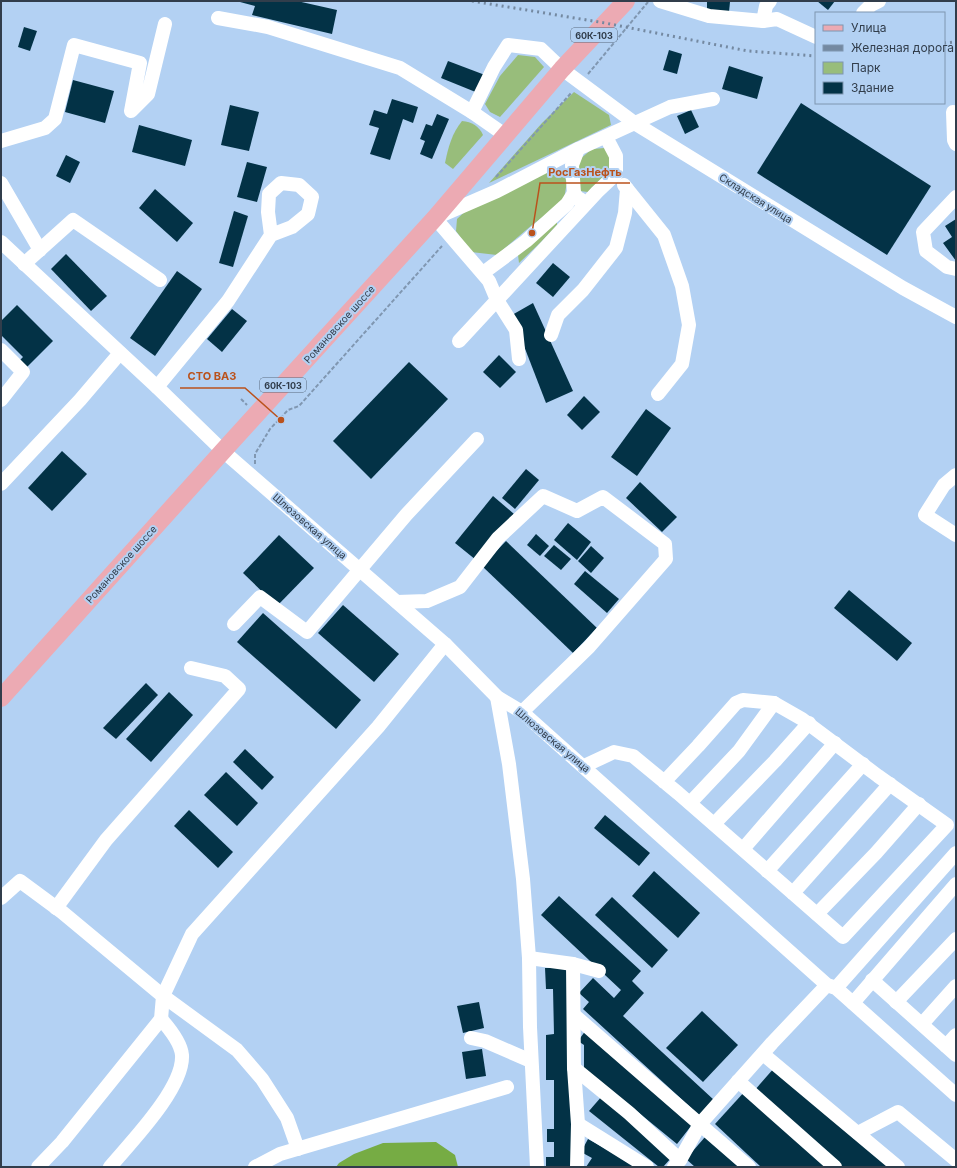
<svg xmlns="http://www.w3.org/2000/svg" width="957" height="1168" font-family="Inter,sans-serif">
	<rect width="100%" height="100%" fill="#b3d1f3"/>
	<g fill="#98bd7b">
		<polygon points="518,55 535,57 544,67 500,117 490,112 485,104 500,76"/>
		<polygon points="574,92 609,115 611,125 489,183 542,123"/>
		<path d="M462,121C472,122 479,126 483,135L453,169L445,163C448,148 452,133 462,121Z"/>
		<polygon points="605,148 612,155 612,168 588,192 580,191 575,178 580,159 592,149"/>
		<polygon points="560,168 567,182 564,199 554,209 532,225 497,255 471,252 456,231 457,219 474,203 550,169"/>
		<polygon points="557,219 557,225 541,242 519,263 518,255"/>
	</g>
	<polygon fill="#76ac44" points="436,1142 455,1155 458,1167 336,1167 339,1163 354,1154 383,1143"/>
	<g fill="#033246">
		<polygon points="240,1 297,1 337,10 332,34 252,15 255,6 240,2"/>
		<polygon points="707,1 730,2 729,12 707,11"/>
		<polygon points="817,1 835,1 828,10"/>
		<polygon points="24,27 37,31 30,51 18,47"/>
		<polygon points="669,50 682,54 677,74 663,70"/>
		<polygon points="448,61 485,75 478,93 441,78"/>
		<polygon points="729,66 763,77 757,99 722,89"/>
		<polygon points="73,80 114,91 105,123 65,112"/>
		<polygon points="392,99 418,107 413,123 403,119 390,160 370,154 379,128 369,125 374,110 387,114"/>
		<polygon points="801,103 931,186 887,255 757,173"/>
		<polygon points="230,105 259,112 249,151 221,145"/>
		<polygon points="691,110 699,127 685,134 677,116"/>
		<polygon points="437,114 449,119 432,159 420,154 425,141 420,139 426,124 432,126"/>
		<polygon points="139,125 192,140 185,166 132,152"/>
		<polygon points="66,155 80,162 70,183 56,176"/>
		<polygon points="247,162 267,167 257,202 237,197"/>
		<polygon points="155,189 193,223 177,242 139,208"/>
		<polygon points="234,211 248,216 233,267 219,263"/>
		<polygon points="956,219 956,261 943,243 952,237 945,226"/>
		<polygon points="66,254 107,296 91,311 51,269"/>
		<polygon points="553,263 570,277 553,297 536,283"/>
		<polygon points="177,271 202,289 155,356 130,338"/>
		<polygon points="533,303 573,391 546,403 512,315"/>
		<polygon points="17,305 53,341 24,370 17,363 23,357 1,335 1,321"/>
		<polygon points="232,309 247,321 222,352 207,339"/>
		<polygon points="499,355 516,372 500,388 483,372"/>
		<polygon points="409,362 448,399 371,479 333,441"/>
		<polygon points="584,396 600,412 582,430 567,415"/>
		<polygon points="646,409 671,428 637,476 611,457"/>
		<polygon points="62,451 87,474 52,511 28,488"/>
		<polygon points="526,469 539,480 515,509 502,498"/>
		<polygon points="640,482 677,517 662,532 626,498"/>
		<polygon points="493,496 514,514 476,560 455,543"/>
		<polygon points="568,523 591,542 577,560 554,540"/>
		<polygon points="536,534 549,546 540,556 527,545"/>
		<polygon points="279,535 314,568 277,606 243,573"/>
		<polygon points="506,541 597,628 573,653 482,566"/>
		<polygon points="554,545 571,559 561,570 544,556"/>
		<polygon points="591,546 604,558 591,573 578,561"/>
		<polygon points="585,571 619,599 607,613 574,584"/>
		<polygon points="849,590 912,643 897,661 834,608"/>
		<polygon points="343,605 399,654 374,682 318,633"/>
		<polygon points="263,613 361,700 336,729 237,642"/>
		<polygon points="146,683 158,695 116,739 103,728"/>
		<polygon points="169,692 193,715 151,762 126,739"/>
		<polygon points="245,749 274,777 262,790 233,762"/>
		<polygon points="226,772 258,803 237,826 204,795"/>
		<polygon points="189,810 233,852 218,868 174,826"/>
		<polygon points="605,815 650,853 639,866 594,828"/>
		<polygon points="654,871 700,913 678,938 632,896"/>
		<polygon points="559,896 641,971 632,981 644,993 623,1016 714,1100 700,1116 583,1009 589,1002 579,993 593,978 614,998 621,990 541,915"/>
		<polygon points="612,897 668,950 652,968 595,915"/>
		<polygon points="545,968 569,968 572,1167 546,1167 546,1157 554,1157 554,1142 547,1142 547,1129 554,1129 554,1080 546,1080 546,1035 554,1034 553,989 546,989"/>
		<polygon points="479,1002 484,1028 463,1033 457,1006"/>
		<polygon points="702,1011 738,1045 703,1082 666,1048"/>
		<polygon points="586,1030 695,1121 677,1144 584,1068 584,1045 578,1041"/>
		<polygon points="482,1049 486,1076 466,1079 462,1052"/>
		<polygon points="775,1067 890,1167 841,1167 754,1091"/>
		<polygon points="746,1090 830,1167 761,1167 715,1124"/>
		<polygon points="602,1096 672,1157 663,1167 659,1167 589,1111"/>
		<polygon points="705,1137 740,1167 695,1167 686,1159"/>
		<polygon points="588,1139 639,1167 586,1167 592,1158 581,1152"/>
	</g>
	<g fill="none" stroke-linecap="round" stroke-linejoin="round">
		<g stroke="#8097b1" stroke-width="2" stroke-dasharray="4 2" stroke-linecap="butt">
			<polyline points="588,74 648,2"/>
			<polyline points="496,177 572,92"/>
			<polyline points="241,399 247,405"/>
			<polyline points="255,464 255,454 270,429 288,410 299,406 442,246"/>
		</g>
		<g stroke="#fff" stroke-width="14">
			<polyline points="660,1 709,16 763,21 766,6 770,1"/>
			<polyline points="863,13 871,5 879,1"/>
			<polyline points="218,18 268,27 400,68 472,112"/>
			<polyline points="763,21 777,19 816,37"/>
			<polyline points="953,112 954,140 956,144"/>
			<polyline points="505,135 472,112 494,67 508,45 541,49 562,69 636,124 903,288 956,317"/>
			<polyline points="1,141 45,128 55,119 74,45 140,63 131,111 148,94 165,24"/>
			<polyline points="578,149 572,165 574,193 579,200 580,199"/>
			<polyline points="1,183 40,250"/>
			<polyline points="627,189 664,235 682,286 689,325 682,364 658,394"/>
			<polyline points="956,197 923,232 926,251 947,267 956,269"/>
			<polyline points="1,242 157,387 223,451 445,644 497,697 522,712 827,985 836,988 956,1095"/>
			<polyline points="24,264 73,220 160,280"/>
			<polyline points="483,273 526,241 567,204 574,193"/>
			<polyline points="551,335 558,315 583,290 616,248 625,213 627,189 624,185"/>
			<polyline points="459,341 597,192 616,174 616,156 606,137"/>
			<polyline points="1,350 23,372 1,400"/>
			<polyline points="519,359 516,330 497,300 489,281 435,218 497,191 578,149 670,107 713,99"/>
			<polyline points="157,387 228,301 271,235 268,212 269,194 281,183 299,185 312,197 308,214 292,227 271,235"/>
			<polyline points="956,475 944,485 925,515 956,535"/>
			<polyline points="1,484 80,400 120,353"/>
			<polyline points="397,602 427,601 460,587 498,538 543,496 577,511 603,497 665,544 666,559 589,647 522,712"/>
			<polyline points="234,624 260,597 307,632 406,515 477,439"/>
			<polyline points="497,697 509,764 523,879 529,958 530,1027 537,1167"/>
			<polyline points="584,766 614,752 633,756 678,793 843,937 947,825 878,776 802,719 774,703 743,700 736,703 698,746 664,782"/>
			<polyline points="690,803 739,751 774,703"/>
			<polyline points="714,824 775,761 809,723"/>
			<polyline points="743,849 835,743"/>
			<polyline points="767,871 863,764"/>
			<polyline points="793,893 890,784"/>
			<polyline points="1,898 20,881 62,912 163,996 161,1019 62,1142 38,1167"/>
			<polyline points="56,908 106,840 239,689 225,676 191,668"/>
			<polyline points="817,914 876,853 919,804"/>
			<polyline points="529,958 573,964 599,971"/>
			<polyline points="573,964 574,1068 578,1124 577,1167"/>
			<polyline points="872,980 956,1055"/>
			<polyline points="836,988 956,853"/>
			<polyline points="896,1002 956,939"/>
			<polyline points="853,1003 956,884"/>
			<polyline points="574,1015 749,1167"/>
			<polyline points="922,1024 956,986"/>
			<polyline points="471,1038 485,1041 531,1061"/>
			<polyline points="946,1046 956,1035"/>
			<polyline points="763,1054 898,1167"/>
			<polyline points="574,1068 629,1113 680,1160"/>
			<polyline points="738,1081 835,1167"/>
			<polyline points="578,1124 647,1167"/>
			<polyline points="858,1133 898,1112 956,1160"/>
			<polyline points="298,1149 287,1118 262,1079 237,1050 163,996 192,934 378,727 445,644"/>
			<path d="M110,1167C131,1142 184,1088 182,1055C181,1043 169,1028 161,1019"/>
			<polyline points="255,1167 280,1154 507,1087"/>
			<polyline points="674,1167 680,1160 700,1124 772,1043 827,985"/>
		</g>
		<polyline stroke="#ecaab3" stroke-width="18" points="1,698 223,451 435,218 562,69 626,1"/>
		<g stroke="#7489a1" stroke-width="3" stroke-dasharray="2 4" stroke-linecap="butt">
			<polyline points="472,1 605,23 748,51 816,56"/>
			<polyline points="944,43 956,42"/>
		</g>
	</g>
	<g text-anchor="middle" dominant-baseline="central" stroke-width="4" stroke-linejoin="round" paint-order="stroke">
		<g fill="#b3d1f3" stroke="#58697d" stroke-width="1">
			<rect x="571" y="28" width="46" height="14" rx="3"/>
			<rect x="260" y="378" width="46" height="14" rx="3"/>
		</g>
		<g font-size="9" font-weight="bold" fill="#313d4b">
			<text x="594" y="35">60К-103</text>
			<text x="283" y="385">60К-103</text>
		</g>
		<g font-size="10" fill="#313d4b" stroke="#b3d1f3">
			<text transform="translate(756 198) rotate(32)">Складская улица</text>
			<text transform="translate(339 324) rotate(-48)">Романовское шоссе</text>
			<text transform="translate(310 526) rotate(41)">Шлюзовская улица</text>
			<text transform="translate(121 564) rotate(-48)">Романовское шоссе</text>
			<text transform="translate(553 740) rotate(40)">Шлюзовская улица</text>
		</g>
	</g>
	<path fill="none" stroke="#ba521c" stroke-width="1.5" d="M532 233L540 183H630M281 420L245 388H180"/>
	<g fill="#ba521c" stroke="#b3d1f3" stroke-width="1.5">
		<circle cx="532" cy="233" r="4"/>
		<circle cx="281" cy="420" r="4"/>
	</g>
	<g font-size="11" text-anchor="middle" font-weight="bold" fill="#ba521c" stroke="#b3d1f3" stroke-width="4" stroke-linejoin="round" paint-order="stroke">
		<text x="585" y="176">РосГазНефть</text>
		<text x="212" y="380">СТО ВАЗ</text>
	</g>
	<rect width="957" height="1168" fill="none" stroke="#313d4b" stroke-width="4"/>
	<rect x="815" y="12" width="130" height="92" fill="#b3d1f3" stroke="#7f96b0"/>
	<rect x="823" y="25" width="20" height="6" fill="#ecaab3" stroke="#7f96b0"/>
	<text x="851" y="32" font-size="12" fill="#313d4b">Улица</text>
	<rect x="823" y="45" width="20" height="6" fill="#7489a1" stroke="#7f96b0"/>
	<text x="851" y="52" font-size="12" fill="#313d4b">Железная дорога</text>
	<rect x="823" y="62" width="20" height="12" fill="#98bd7b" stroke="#7f96b0"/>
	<text x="851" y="72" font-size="12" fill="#313d4b">Парк</text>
	<rect x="823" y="82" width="20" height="12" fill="#033246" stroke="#7f96b0"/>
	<text x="851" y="92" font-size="12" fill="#313d4b">Здание</text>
</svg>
